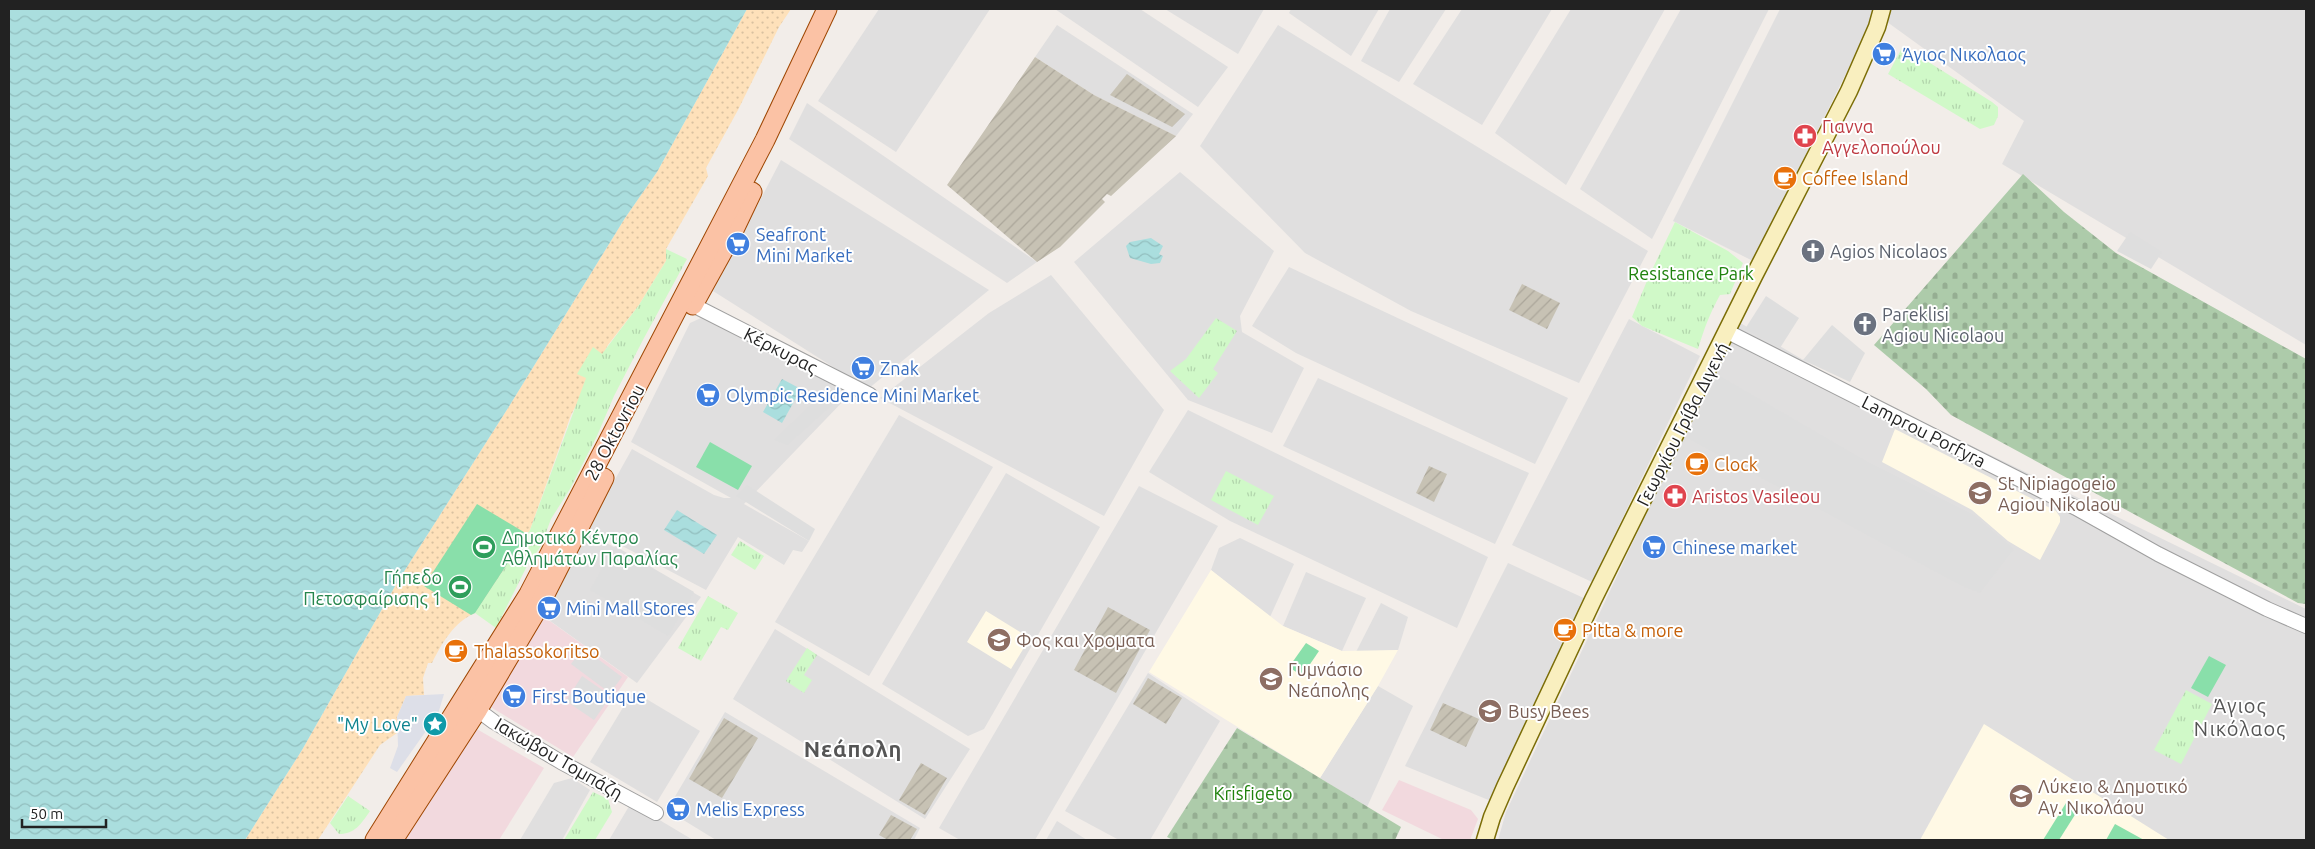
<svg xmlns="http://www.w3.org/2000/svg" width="2315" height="849" font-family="Ubuntu,sans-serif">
	<defs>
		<pattern id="construction-furrows" width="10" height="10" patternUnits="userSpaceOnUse" patternTransform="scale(1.25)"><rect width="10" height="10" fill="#c7c2b4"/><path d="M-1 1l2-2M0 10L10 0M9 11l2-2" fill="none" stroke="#aba69a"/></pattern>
		<pattern id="sand-dots" width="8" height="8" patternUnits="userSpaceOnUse" patternTransform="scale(1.25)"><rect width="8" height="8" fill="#fee1ba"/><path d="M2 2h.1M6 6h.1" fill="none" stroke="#d9c1a0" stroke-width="1.8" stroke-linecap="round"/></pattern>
		<pattern id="cemetery-stones" width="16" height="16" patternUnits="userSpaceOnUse" patternTransform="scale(1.25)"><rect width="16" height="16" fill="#adcbaa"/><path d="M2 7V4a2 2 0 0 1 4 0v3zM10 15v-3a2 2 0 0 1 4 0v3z" fill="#95ae92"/></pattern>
		<pattern id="park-tufts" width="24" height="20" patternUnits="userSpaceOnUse" patternTransform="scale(1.25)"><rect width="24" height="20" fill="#d0f9c8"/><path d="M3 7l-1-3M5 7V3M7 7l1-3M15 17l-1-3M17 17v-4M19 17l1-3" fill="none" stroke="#b2d5ac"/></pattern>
		<pattern id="water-waves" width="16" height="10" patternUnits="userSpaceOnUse" patternTransform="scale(1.25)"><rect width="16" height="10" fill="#aadede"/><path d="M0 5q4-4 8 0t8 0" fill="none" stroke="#92bebe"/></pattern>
	</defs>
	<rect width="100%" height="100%" fill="#f2ede9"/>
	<g fill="#e0dfdf">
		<polygon points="879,9 990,9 896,152 818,101"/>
		<polygon points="1055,9 1140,9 1228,67 1198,107"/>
		<polygon points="1165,9 1264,9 1238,54"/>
		<polygon points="1291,9 1379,9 1351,56 1289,13"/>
		<polygon points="1390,9 1446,9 1399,82 1361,61"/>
		<polygon points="1462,9 1552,9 1482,125 1413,84"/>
		<polygon points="1571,9 1665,9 1566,185 1495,133"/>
		<polygon points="1681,9 1769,9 1652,239 1580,189"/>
		<polygon points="1780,9 1874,9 1866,33 1753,261 1673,221"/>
		<polygon points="1886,9 2306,9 2306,345 2002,164 2024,121 1883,19"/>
		<polygon points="1057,25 1193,114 1176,136 1094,95 1035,57"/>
		<polygon points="1278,25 1648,251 1579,383 1411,311 1305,253 1200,146"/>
		<polygon points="807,103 1037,262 1007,283 789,139"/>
		<polygon points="781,160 989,290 868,389 713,291"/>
		<polygon points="1180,172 1274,251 1240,316 1242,332 1304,368 1272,433 1188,400 1074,262"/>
		<polygon points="1289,267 1568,398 1535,464 1296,353 1252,326"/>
		<polygon points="1051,275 1164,410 1104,516 880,398 989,313"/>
		<polygon points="701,318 852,392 744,504 809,541 802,552 793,550 784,565 738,537 706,590 588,528 632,449 714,495 724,498 731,498 631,442 690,323"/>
		<polygon points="1629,319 1700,356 1592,582 1512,545"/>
		<polygon points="1737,321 1839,381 2306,609 2306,840 1498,840 1506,812"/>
		<polygon points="1318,378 1529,473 1495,544 1283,446"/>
		<polygon points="1188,410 1488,557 1457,628 1230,521 1149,472"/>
		<polygon points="899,415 993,467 869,676 775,622"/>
		<polygon points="1006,473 1100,527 984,729 968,736 882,684"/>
		<polygon points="1139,486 1218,526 1035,840 960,840 939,828"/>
		<polygon points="584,530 701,597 637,683 539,613"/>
		<polygon points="1240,538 1294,564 1270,617 1211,570 1219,548"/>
		<polygon points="1508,563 1588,600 1491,801 1405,766"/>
		<polygon points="1306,572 1366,598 1342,651 1283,626"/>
		<polygon points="1381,603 1408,617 1398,650 1356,652"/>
		<polygon points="775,629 970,749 925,819 733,699"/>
		<polygon points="1148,673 1220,721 1150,840 1119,840 1065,811"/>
		<polygon points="1378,686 1413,706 1367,807 1320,778"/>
		<polygon points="633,691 700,731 657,802 590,762"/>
		<polygon points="725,712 920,828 914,840 716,840 667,810"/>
		<polygon points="572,778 590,790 562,840 520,840 554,783"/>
		<polygon points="631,803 693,840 609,840"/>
		<polygon points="1057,821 1087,840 1046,840"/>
	</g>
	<g fill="#f2d9de">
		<polygon points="540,614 628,677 573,757 484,703"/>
		<polygon points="475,728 544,768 499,840 401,840"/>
		<polygon points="1399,780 1471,810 1478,819 1470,840 1444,840 1382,810"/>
	</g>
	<g fill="#fff9e5">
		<polygon points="1895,429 2056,511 2060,517 2060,522 2040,560 2008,541 1972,510 1882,462"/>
		<polygon points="1211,570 1283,626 1342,651 1398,650 1378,686 1320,778 1149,672"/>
		<polygon points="986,611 1030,638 1011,669 967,642"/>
		<polygon points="1984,724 2169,840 1920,840"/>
	</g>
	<g fill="url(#construction-furrows)">
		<polygon points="1035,57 1094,95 1176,136 1111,196 1107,194 1102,199 1105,202 1060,247 1037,262 947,185"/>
		<polygon points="1127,74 1185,114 1172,127 1110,95"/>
		<polygon points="1522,284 1560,303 1547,329 1509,310"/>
		<polygon points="1429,466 1447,474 1434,502 1416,493"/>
		<polygon points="1108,607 1150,630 1116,693 1074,670"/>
		<polygon points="1148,678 1182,698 1166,724 1133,704"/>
		<polygon points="1443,703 1479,719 1466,747 1430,730"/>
		<polygon points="724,718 758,738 722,798 689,779"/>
		<polygon points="921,763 947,778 925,815 899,800"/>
		<polygon points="891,815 917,829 910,840 888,840 879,835"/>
	</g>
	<path fill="url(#sand-dots)" d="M747,9H791L779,27L738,110L706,168L708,176L666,249V261L639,305L608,345L571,415L530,530L475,613C454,622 442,643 432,663H428L423,678L424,695L406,696L397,717V733L380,745L318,840H245L302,750L398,581L508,408L625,218L657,172Z"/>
	<g fill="url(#cemetery-stones)">
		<polygon points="2023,174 2064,212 2116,253 2306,359 2306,604 2298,603 1951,415 1926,389 1874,345"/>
		<polygon points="1237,728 1401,827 1395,840 1173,840 1167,837"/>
	</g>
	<g fill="url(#park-tufts)">
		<polygon points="1903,46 1992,102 1998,107 1998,116 1994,125 1980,129 1888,74"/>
		<path d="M1675,222L1728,251L1743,263L1730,294L1720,295C1710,313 1704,329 1698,349L1642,326L1632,317L1649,276Z"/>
		<polygon points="666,249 687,259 644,338 614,396 597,436 570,489 551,519 541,546 527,566 496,628 475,613 530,530 586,378 577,374 593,347 602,354 639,305 666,261"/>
		<polygon points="1216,318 1237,331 1213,369 1218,373 1199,398 1170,371 1186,359"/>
		<polygon points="1226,471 1274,496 1258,525 1211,500"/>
		<polygon points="740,541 764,556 755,570 731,555"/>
		<polygon points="708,596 738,613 728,630 721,627 701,661 678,648"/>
		<polygon points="807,648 817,655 804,675 812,680 804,693 786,681"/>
		<polygon points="2186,690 2212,704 2181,764 2154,750"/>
		<polygon points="593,792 608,799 612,812 595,840 564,840"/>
		<path d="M348,796L370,811C361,824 355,834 339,834L330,823Z"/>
	</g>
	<g fill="#89dfaa">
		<polygon points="710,442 752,466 738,490 696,467"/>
		<polygon points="477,504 527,534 475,613 471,615 424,586"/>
		<polygon points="1306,643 1319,651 1302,676 1289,667"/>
		<polygon points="2209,656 2226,665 2208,697 2191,688"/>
		<polygon points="2066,803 2078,810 2059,840 2043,840"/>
		<polygon points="2115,824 2144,840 2106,840"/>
	</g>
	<g fill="#dedede">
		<polygon points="2130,232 2162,252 2151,269 2117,251"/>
		<polygon points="1766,296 1799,318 1780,348 1745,329"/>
		<polygon points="1832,325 1865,353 1850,382 1803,360"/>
		<polygon points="1718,375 1866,461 1974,515 2014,549 1980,593 1962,586 1687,438"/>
		<polygon points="830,387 844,394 787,445 774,440"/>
		<polygon points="747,485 815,529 809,541 736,496"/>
		<polygon points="615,546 694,592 668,636 590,590"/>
		<polygon points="583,648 622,677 610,693 571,664"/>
		<polygon points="582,676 611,696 594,720 566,701"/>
	</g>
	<polygon fill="#dddfe8" points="444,694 438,714 397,772 390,768 398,746 397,717 406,696"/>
	<g fill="url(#water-waves)">
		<polygon points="9,9 747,9 657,172 625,218 508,408 398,581 302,750 245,840 9,840"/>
		<polygon points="1151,238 1163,246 1159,254 1163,256 1160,263 1151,264 1130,258 1126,246 1130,242"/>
		<polygon points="782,379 801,389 782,423 763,412"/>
		<polygon points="677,510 717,535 704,554 664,530"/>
	</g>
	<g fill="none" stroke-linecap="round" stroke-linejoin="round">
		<g stroke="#9f9f9f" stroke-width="16">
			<g id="tertiary">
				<polyline points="693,305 870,395"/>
				<polyline points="1728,332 2076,508 2158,554 2267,609 2306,626"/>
				<polyline points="471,705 494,722 561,762 656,813"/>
			</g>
		</g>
		<g stroke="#7b6d06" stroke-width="19">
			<polyline id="secondary" points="1485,840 1492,817 1505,787 1593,600 1754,276 1849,91 1877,27 1882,9"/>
		</g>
		<g stroke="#9e4602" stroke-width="21">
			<g id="primary">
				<polyline points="693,305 730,238 752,192"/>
				<polyline points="375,840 529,594 765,140 827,9"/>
				<polyline points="393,840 478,709 538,608 604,478"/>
			</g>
		</g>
		<use href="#tertiary" stroke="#fff" stroke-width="14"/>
		<use href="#secondary" stroke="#f9efbf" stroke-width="16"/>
		<use href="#primary" stroke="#fbc2a5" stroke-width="19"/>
	</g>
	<defs>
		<g id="supermarket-disc" transform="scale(1.25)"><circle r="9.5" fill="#3f7fe0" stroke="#fff"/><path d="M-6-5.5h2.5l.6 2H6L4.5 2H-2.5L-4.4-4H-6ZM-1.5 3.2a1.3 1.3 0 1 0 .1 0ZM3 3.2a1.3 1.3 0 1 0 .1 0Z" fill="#fff"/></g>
		<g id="pharmacy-disc" transform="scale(1.25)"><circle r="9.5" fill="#e0444e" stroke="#fff"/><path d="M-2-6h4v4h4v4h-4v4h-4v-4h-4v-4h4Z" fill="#fff"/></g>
		<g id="cafe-disc" transform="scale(1.25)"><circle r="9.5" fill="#e8710a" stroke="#fff"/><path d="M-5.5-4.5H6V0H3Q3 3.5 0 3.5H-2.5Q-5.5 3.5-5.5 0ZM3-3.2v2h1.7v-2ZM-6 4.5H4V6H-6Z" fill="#fff"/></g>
		<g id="church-disc" transform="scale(1.25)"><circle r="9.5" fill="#6b7280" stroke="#fff"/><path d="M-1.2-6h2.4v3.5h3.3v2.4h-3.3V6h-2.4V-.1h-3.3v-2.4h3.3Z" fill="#fff"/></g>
		<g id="school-disc" transform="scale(1.25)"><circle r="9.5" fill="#8d6e63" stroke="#fff"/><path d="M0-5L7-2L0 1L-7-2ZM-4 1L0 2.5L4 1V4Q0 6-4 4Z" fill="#fff"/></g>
		<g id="stadium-disc" transform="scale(1.25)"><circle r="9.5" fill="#2e9e5b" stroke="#fff"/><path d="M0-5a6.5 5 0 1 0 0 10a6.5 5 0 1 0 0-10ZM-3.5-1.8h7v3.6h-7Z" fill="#fff"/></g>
		<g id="sight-disc" transform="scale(1.25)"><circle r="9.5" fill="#0f9aa8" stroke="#fff"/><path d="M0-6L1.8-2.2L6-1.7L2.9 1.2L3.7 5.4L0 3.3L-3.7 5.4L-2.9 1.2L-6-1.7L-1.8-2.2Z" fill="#fff"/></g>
	</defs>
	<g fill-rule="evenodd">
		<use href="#supermarket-disc" x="1884" y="54"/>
		<use href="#pharmacy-disc" x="1805" y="136"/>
		<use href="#cafe-disc" x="1785" y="178"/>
		<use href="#supermarket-disc" x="738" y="244"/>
		<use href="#church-disc" x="1813" y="251"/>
		<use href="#church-disc" x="1865" y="324"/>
		<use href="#supermarket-disc" x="863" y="368"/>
		<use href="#supermarket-disc" x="708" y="395"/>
		<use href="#cafe-disc" x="1697" y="464"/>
		<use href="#school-disc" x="1980" y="493"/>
		<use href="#pharmacy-disc" x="1675" y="496"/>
		<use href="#stadium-disc" x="484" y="547"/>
		<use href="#supermarket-disc" x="1654" y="547"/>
		<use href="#stadium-disc" x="460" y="587"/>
		<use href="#supermarket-disc" x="549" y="608"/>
		<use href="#cafe-disc" x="1565" y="630"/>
		<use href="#school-disc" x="999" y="640"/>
		<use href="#cafe-disc" x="456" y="651"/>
		<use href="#school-disc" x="1271" y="679"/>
		<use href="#supermarket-disc" x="514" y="696"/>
		<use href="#school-disc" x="1490" y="711"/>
		<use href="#sight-disc" x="435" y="724"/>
		<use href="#school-disc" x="2021" y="796"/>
		<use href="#supermarket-disc" x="678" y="809"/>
	</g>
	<g text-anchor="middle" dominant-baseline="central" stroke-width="4" stroke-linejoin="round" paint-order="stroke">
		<g font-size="18" fill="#366cbe" stroke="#fff" text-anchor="start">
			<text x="1902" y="54">Άγιος Νικολαος</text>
			<text x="756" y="234">Seafront<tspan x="756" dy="21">Mini Market</tspan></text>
			<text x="880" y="368">Znak</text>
			<text x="726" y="395">Olympic Residence Mini Market</text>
			<text x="1672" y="547">Chinese market</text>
			<text x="566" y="608">Mini Mall Stores</text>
			<text x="532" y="696">First Boutique</text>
			<text x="696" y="809">Melis Express</text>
		</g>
		<g font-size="18" fill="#be3a42" stroke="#fff" text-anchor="start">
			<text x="1822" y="126">Γιαννα<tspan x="1822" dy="21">Αγγελοπούλου</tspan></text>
			<text x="1692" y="496">Aristos Vasileou</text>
		</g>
		<g font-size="18" fill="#c56008" stroke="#fff" text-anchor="start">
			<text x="1802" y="178">Coffee Island</text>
			<text x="1714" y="464">Clock</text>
			<text x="1582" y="630">Pitta &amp; more</text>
			<text x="474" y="651">Thalassokoritso</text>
		</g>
		<g font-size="18" fill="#5b616d" stroke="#fff" text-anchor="start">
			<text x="1830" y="251">Agios Nicolaos</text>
			<text x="1882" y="314">Pareklisi<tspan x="1882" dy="21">Agiou Nicolaou</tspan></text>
		</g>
		<g font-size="18" fill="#1f820d" stroke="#fff">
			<text x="1691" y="273">Resistance Park</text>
			<text x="1253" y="793">Krisfigeto</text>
		</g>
		<g font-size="18" fill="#222" stroke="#fff">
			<text transform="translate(781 350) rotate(27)">Κέρκυρας</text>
			<text transform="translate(1682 424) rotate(-63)">Γεωργίου Γρίβα Διγενή</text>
			<text transform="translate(1924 431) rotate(27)">Lamprou Porfyra</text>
			<text transform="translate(614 432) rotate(-62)">28 Oktovriou</text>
			<text transform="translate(559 758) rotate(30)">Ιακώβου Τομπάζη</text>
		</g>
		<g font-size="18" fill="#785e54" stroke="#fff" text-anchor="start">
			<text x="1998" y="483">St Nipiagogeio<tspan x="1998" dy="21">Agiou Nikolaou</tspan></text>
			<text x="1016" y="640">Φος και Χροματα</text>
			<text x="1288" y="669">Γυμνάσιο<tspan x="1288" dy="21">Νεάπολης</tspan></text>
			<text x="1508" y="711">Busy Bees</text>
			<text x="2038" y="786">Λύκειο &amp; Δημοτικό<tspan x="2038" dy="21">Αγ. Νικολάου</tspan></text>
		</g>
		<g font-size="18" fill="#27864d" stroke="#fff" text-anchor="start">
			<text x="502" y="537">Δημοτικό Κέντρο<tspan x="502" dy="21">Αθλημάτων Παραλίας</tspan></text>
			<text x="442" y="577" text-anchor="end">Γήπεδο<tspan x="442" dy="21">Πετοσφαίρισης 1</tspan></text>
		</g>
		<g font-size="18" fill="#0d838f" stroke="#fff" text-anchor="end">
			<text x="418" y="724">"My Love"</text>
		</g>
		<g font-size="20" letter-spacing="1" fill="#555" stroke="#fff">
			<text x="2240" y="705">Άγιος<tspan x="2240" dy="23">Νικόλαος</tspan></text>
		</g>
		<g font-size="22" font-weight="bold" letter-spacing="1" fill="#555" stroke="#fff">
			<text x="853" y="748">Νεάπολη</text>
		</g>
	</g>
	<rect width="2315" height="849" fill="none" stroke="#222222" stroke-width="20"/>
	<path d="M22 819v8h84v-8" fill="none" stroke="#222222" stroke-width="2.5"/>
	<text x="30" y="819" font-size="15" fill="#222222" stroke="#ffffff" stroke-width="4" paint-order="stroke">50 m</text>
</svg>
